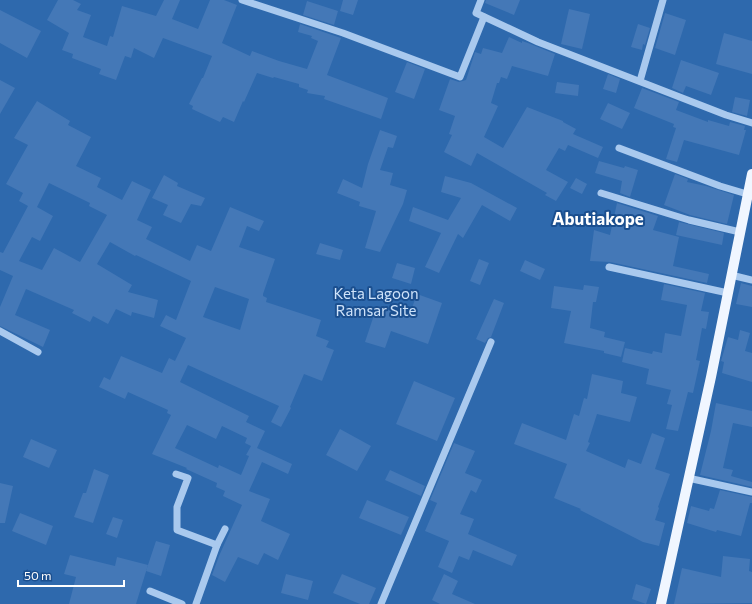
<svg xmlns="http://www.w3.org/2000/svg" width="752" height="604" font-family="Commissioner,sans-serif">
	<rect width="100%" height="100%" fill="#1b4f8f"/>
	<rect fill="#2e69ad" x="0" y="0" width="752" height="604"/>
	<g fill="#4478b7" fill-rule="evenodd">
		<polygon points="58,0 73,0 81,4 77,10 91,15 83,37 107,46 110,36 113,37 122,6 156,16 164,0 180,0 172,19 198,29 210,0 224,0 237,5 222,43 250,56 252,51 279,61 307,69 318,41 311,38 312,36 298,32 300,24 341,38 327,75 388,98 381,119 324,99 325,96 307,93 308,90 299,87 299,84 274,77 273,78 257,73 244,102 243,101 234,122 223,117 220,122 192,109 193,106 189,104 202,78 203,78 212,56 163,38 154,58 134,48 131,58 125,56 116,80 99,74 101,69 72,58 73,54 62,50 69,33 47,20"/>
		<polygon points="343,0 358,0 353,15 340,11"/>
		<polygon points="486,0 520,0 514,15 485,3"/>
		<polygon points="307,1 338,11 334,25 303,15"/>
		<polygon points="569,9 590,14 582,49 561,44"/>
		<polygon points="0,10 41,31 27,58 0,43"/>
		<polygon points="665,13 686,20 675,55 655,48"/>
		<polygon points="638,24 650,28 645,45 643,44 642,50 631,47"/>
		<polygon points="724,33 752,41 752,74 716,64"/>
		<polygon points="509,37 522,43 522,41 528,43 555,54 548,76 512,66 507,79 501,77 499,83 497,83 491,103 498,106 484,137 503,148 527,107 563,121 563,122 576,129 573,134 603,147 598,158 568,145 565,151 559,148 546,170 568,182 556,201 545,195 547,193 477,153 471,166 444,152 452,135 449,134 455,116 439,110 450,79 459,82 466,80 475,52 481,54 483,48 502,53"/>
		<polygon points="681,60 719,73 711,95 686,86 683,93 672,88"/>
		<polygon points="407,62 425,69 414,99 395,92"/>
		<polygon points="608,74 620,79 616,93 603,89"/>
		<polygon points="0,80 15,88 0,114"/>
		<polygon points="557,82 579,85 578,96 555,93"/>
		<polygon points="642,88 679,102 676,110 708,122 708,120 729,126 730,122 745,126 744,130 746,130 739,155 684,140 677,162 666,159 676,128 673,127 674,124 634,108"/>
		<polygon points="735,97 750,100 747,116 732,112"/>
		<path d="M37,101L70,121L68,125L91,137L76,166L101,178L97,187L122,200L132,181L151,190L137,220L152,227L146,239L190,261L197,245L211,251L230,207L264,221L259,231L247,226L239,247L275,259L263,294V296L267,298L266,302L321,320L316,336L329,341L326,347L334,350L322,381L304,374L290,407L291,408L281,427L271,422L279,406L188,365L180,382L249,416L246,422L265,431L257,448L292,464L288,474L262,462L249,491L270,499L261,521L290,534L278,560L264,553L258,565L238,557L225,582L212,575L219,556L242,505L223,496L225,491L216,487L217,483L186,469L187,468L152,454L171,415L167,413L168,410L128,392L125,399L99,387L104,377L110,380L121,356L162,373L169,358L175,361L186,338L160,326L166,315L176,320L191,281L136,255L135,256L110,242L97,264L132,285L128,292L158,300L154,318L132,312L131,316L116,309L108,324L93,316L90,322L72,313L74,310L26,289L15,315L50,330L43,347L0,326V307L13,276L0,270V252L3,253L28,206L19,201L23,193L6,184L28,145L14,138ZM49,183L90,203L89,206L107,215L80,262L54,248L42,270L19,261L32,237L40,241L53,216L37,207ZM215,287L249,299L240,330L203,317ZM187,425L216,439L222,426L247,438L245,443L251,446L246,455L249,456L241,475L219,465L218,468L175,448Z"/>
		<polygon points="608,103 630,113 622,129 600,119"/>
		<polygon points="380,130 397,136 393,148 388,147 380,170 393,173 390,185 407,190 403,204 380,252 365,248 376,211 359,206 360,202 337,193 343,179 362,188 368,164"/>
		<polygon points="599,161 624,168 625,166 638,170 630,197 620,193 622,181 595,173"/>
		<polygon points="675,174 688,179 687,182 706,186 734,195 727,224 690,215 664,205"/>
		<polygon points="164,175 178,183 177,186 205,198 201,206 191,204 181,223 163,215 168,205 152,198"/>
		<polygon points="445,176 471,183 517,208 510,221 482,205 463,238 458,234 439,273 425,267 441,233 409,221 413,207 448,220 461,198 441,192"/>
		<polygon points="576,178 587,184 582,194 570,188"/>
		<polygon points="617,203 658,216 653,230 679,237 673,266 709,274 707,283 610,262 590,261 594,230 610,235"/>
		<polygon points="679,222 724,233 722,245 676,235"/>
		<polygon points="320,243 343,250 340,260 316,254"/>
		<polygon points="479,259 489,263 480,285 470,281"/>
		<polygon points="525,260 545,269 540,280 520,271"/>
		<polygon points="397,263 415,268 411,284 392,278"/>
		<polygon points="741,283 752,286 752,307 736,304"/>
		<polygon points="664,284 705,293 701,311 709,312 706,329 702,328 698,350 696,360 700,361 693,393 688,392 678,431 666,429 672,405 667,404 671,390 646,384 649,369 622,362 625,348 652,354 653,351 662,353 665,333 681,336 687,305 661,300"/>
		<polygon points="584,285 599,287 596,302 593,302 590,328 605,332 604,337 625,342 621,357 604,353 604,351 564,343 571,311 551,308 554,286 583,290"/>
		<polygon points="417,294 442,303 428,344 391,331 385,348 365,342 377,306 409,316"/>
		<polygon points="494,299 504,303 491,337 488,338 485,343 476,339"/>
		<polygon points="740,330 750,333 745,351 752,353 752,382 722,373 724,362 721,361 728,337 738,340"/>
		<polygon points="592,374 623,381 621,393 637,397 630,422 597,414 588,442 590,443 586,451 625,468 628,459 641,464 652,433 665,438 655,469 670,474 658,507 659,508 655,520 665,523 659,546 643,542 580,510 581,509 554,498 567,464 514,444 522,423 566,440 574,414 579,416 584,398 587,399"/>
		<polygon points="414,381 455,398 437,441 396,424"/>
		<polygon points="716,403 752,411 752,427 733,423 723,468 733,470 731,476 752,482 752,487 700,475 711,431"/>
		<polygon points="340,429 371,446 357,471 326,455"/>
		<polygon points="31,439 57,450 49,468 23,457"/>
		<polygon points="454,443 475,451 465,473 482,480 476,493 471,490 460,514 474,519 468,534 517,555 512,566 473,550 469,560 459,556 452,573 438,567 449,541 425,531 437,503 430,500"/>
		<polygon points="94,469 109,475 93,523 74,517 83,493 86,493"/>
		<polygon points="390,470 425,486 421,496 385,480"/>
		<polygon points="0,483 13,486 5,523 0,523"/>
		<polygon points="720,490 752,497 752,503 750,503 741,536 717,530 716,532 687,523 691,506 709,511 710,508 714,509"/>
		<polygon points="367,500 409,517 401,535 359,518"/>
		<polygon points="20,513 53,526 46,545 12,531"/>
		<polygon points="113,517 123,520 117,538 106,534"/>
		<polygon points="156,541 170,545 161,576 146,571"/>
		<polygon points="70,555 115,566 117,557 148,565 136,604 69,604 76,577 64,574"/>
		<polygon points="723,556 750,559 749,571 752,572 752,603 674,604 682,568 721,577"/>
		<polygon points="286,574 313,581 308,600 281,593"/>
		<polygon points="342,574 376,588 369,604 360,604 333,593"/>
		<polygon points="444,574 458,581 452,594 475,604 440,604 432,600"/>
		<polygon points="636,584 651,589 646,604 632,599"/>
	</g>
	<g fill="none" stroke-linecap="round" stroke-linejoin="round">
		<g stroke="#a9c9ee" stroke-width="7">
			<polyline points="242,0 343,33 460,77 484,17"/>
			<polyline points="481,0 476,13 538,42 726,115 752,123"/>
			<polyline points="640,81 663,0"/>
			<polyline points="619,148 720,186 747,194"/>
			<polyline points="601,193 689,220 740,232"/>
			<polyline points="609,267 728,293"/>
			<polyline points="731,275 752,280"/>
			<polyline points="0,331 38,352"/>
			<polyline points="176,474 188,478 177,507 177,530 217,545"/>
			<polyline points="688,478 752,492"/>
			<polyline points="150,591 182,604"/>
			<polyline points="196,604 217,545 225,529"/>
			<polyline points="381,604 491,342"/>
		</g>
		<polyline stroke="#f0f6ff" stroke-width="10" points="661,604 711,377 752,174"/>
	</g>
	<g text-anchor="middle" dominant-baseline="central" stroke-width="4" stroke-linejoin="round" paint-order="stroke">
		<g font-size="15" fill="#cfe3fa" stroke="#1b4f8f">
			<text x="376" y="293">Keta Lagoon<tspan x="376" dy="17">Ramsar Site</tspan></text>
		</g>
		<g font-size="17" font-weight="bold" fill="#fff" stroke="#1b4f8f">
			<text x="598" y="218">Abutiakope</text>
		</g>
	</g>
	<path d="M18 580v6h106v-6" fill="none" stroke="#ffffff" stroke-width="2"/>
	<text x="24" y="580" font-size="12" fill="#ffffff" stroke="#1b4f8f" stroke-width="3" paint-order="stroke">50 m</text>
</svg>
